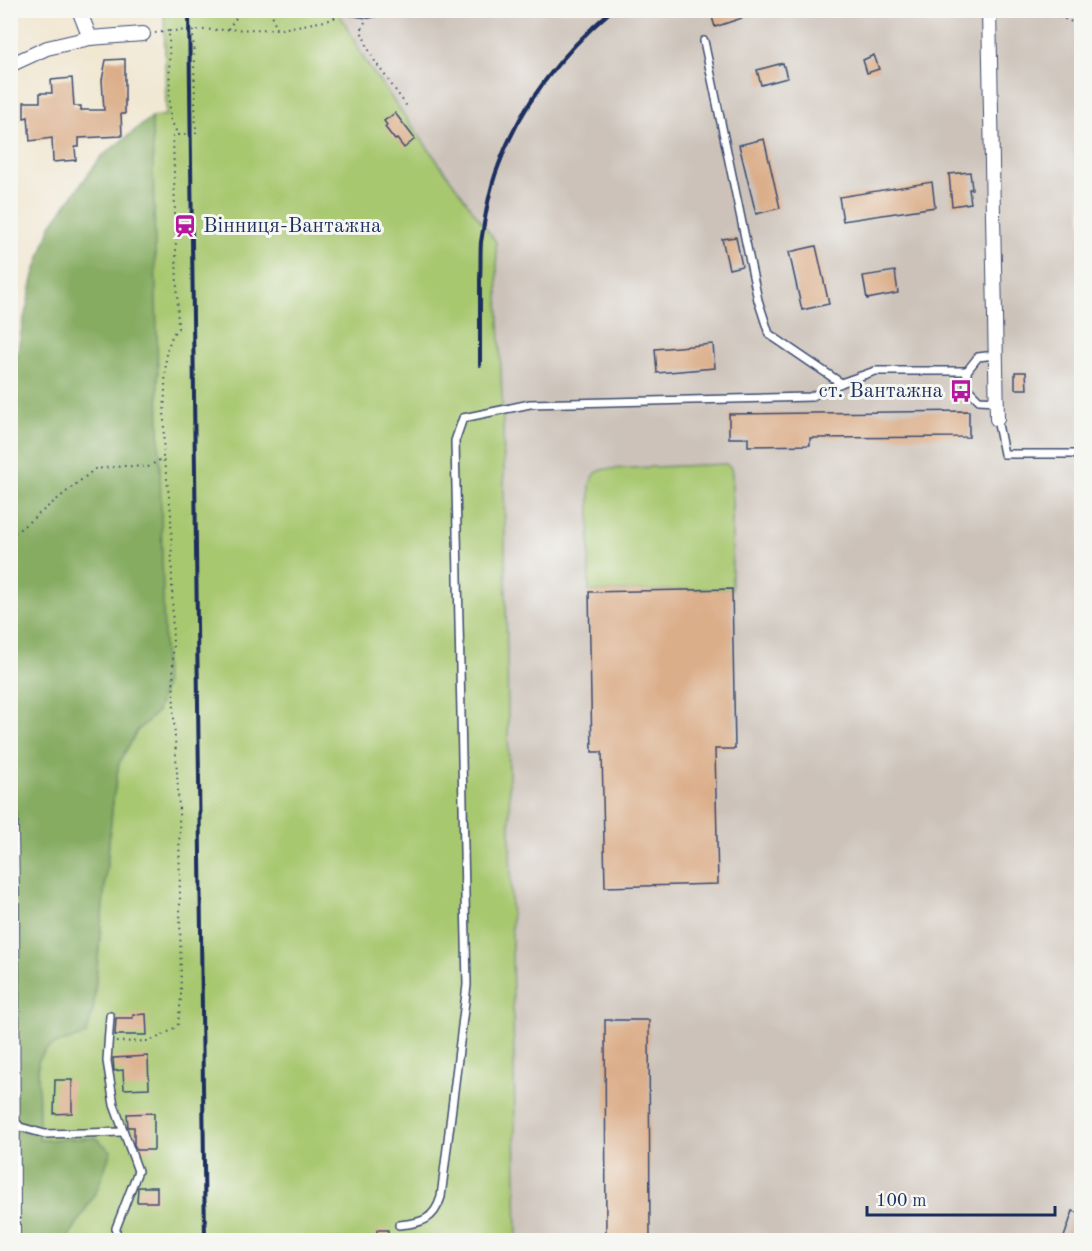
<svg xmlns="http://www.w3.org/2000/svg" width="1092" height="1251" font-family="'Old Standard TT',serif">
	<rect width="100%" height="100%" fill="#f6f6f2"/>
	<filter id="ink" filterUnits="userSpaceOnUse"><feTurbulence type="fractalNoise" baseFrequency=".0167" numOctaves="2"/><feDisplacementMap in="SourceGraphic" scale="12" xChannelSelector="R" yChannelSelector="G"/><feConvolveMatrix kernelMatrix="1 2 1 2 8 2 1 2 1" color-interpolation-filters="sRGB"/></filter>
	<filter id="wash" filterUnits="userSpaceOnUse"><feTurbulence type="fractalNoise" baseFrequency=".008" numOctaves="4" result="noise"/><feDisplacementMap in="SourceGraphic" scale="24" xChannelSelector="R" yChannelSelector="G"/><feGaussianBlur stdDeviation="1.35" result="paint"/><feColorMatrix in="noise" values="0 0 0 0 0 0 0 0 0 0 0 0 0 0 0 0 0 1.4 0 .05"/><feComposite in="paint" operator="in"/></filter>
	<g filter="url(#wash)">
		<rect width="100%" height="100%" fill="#f1e7d1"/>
		<polygon fill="#ccc2b9" points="338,11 1081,11 1081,1240 517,1240 503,423 367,64"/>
		<g fill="#a8c86f" stroke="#627c66" stroke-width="1.5">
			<polygon points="164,11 338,11 367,64 496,242 503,423 517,1240 67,1240 98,1188 96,1138 39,1141 38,1061 46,1049 55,1044 86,1034 93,1011 113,800 119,763 137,731 157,712 152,117 166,115"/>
			<path d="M726,464L730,467L732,472V589L589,592L590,487C591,477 595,472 605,469Z"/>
		</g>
		<polygon fill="#86ac62" stroke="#506e60" stroke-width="1.5" points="152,117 165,685 157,712 137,731 119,763 113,800 93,1011 86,1035 55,1044 46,1049 38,1061 39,1140 96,1138 111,1151 98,1188 67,1240 13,1240 10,767 10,391 21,332 34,275 51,225 101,157"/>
		<g id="blocks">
			<g fill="#dbae8a">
				<polygon points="710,10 760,10 760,12 715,27"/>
				<polygon points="874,55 879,69 867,73 863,60"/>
				<polygon points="125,59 125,114 121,114 122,136 79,138 79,147 75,147 76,160 53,162 52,138 30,141 28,117 24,118 24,102 40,102 40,93 52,93 51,80 72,78 74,106 81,106 81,110 104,110 102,80 106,60"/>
				<polygon points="783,63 787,78 761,85 757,70"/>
				<polygon points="395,113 415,139 404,148 397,139 395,140 385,127 387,125 384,121"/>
				<polygon points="764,139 780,208 756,214 739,145"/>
				<polygon points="970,172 972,189 969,189 971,203 952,206 949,174"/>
				<polygon points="932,182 935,207 843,221 839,197"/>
				<polygon points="736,237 742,266 729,269 722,239"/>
				<polygon points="816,246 829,304 802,310 789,252"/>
				<polygon points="895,271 898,293 867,299 863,276"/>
				<polygon points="713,344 715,368 657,373 655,349"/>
				<polygon points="1015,372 1026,372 1027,389 1015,389"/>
				<polygon points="969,411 969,437 810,438 810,445 748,446 748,438 729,438 729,414"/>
				<polygon points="732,589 735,749 715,749 718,884 605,887 602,752 592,752 589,592"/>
				<polygon points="146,1014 147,1035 115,1035 116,1018 133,1018 133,1015"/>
				<polygon points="605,1020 649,1020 650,1240 606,1240"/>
				<polygon points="148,1056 149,1088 124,1089 123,1070 114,1071 113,1058"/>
				<polygon points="55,1080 72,1080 72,1113 54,1114"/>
				<polygon points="154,1113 154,1150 137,1150 134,1145 134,1127 128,1127 127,1114"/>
				<polygon points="138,1187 157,1187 157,1202 137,1202"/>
				<polygon points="1073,1211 1082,1214 1082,1240 1063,1240"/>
				<polygon points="377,1230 388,1230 388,1239 377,1240"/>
			</g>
		</g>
	</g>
	<g filter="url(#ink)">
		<use href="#blocks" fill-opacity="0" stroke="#3b4b6f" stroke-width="1.5"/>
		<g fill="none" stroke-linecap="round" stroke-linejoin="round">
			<g stroke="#3b4b6f" stroke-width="10">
				<g id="lane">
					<polyline points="350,11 369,14 384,10"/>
					<polyline points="704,41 758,300 769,334 841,383"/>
					<polyline points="995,355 978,357 967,371 967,388 979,400 997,401"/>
					<polyline points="997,419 1004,454 1082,454"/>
					<polyline points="110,1016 107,1061 114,1105 138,1171 116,1228 116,1240"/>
					<polyline points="15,1121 20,1127 45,1134 123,1132"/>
					<path d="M399,1225C422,1223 434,1220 441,1197L467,985L455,441L463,418L530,404L810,397L841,383L875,371H967"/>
				</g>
			</g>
			<g stroke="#3b4b6f" stroke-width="16">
				<g id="street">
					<polyline points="79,10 90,38"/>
					<polyline points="989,10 997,419"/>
					<polyline points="10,65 47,48 90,38 143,34"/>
					<polyline points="10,767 12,899 13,1240"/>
				</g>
			</g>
			<g stroke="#3b4b6f" stroke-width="2" stroke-dasharray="1.5 4.5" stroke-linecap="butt">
				<polyline points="271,10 276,28"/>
				<polyline points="1042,10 1082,26"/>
				<polyline points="365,22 361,31 372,57 408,108"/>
				<polyline points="228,29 242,10"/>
				<polyline points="169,31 193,30"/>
				<polyline points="155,33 169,31 170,118 178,135 196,134 193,30 281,29 330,20 342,14"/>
				<polyline points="10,537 95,469 124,466 148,467 163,458 166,352 173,334 178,328 173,135 178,135"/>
				<polyline points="116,1042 149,1041 159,1037 172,1030 178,1024 181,998 179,809 174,720 171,513 167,479 163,458"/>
			</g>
			<use href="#lane" stroke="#fff" stroke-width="7"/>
			<use href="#street" stroke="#fff" stroke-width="14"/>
			<g stroke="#1b2f5e" stroke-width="4">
				<polyline points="189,10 205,1240"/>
				<path d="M480,365C480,336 480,308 480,279C481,267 480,254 481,242C485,218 489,190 498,167C520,105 562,53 612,10"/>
			</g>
		</g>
	</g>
	<defs>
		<g id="station-bare" transform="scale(1.8)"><path d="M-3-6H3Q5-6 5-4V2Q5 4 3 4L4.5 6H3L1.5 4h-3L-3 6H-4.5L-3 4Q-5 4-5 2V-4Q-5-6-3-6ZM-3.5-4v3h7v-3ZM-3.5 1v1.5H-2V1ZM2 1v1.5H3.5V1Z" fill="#b5179e" stroke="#f6f6f2" stroke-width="2.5" paint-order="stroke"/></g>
		<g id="bus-bare" transform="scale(1.8)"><path d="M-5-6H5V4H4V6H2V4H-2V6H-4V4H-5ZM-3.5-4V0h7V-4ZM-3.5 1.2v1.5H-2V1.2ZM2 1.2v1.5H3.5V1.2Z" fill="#b5179e" stroke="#f6f6f2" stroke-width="2.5" paint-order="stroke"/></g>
	</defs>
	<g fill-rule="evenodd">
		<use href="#station-bare" x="185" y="226"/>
		<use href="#bus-bare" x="961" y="391"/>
	</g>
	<g text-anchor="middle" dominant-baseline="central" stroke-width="6" stroke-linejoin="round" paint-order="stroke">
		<g font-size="21" fill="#1b2f5e" stroke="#f6f6f2" text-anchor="start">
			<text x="203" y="226">Вінниця-Вантажна</text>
			<text x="943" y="391" text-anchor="end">ст. Вантажна</text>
		</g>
	</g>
	<rect width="1092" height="1251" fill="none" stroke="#f6f6f2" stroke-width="36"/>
	<path d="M867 1206v9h188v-9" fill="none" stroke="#1b2f5e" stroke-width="3"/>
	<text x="876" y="1206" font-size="18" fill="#1b2f5e" stroke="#f6f6f2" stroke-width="4.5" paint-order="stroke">100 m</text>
</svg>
